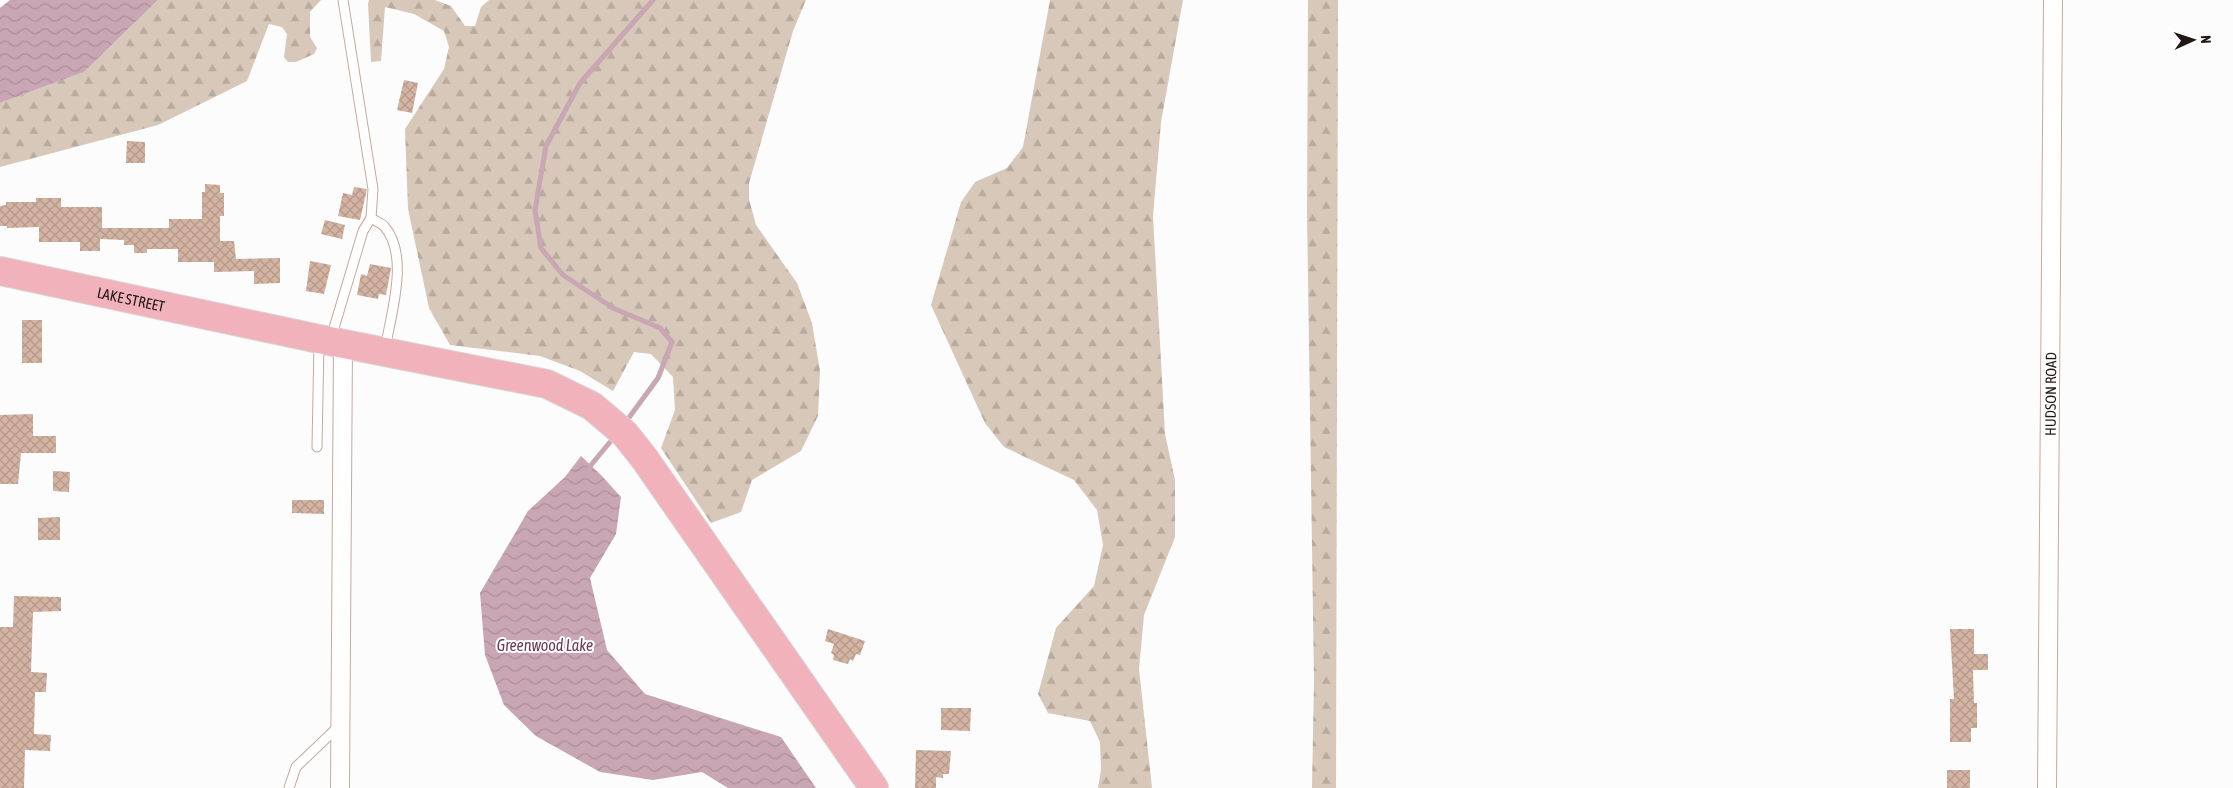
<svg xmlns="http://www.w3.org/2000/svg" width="2233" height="788" font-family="'Asap Condensed',sans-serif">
	<defs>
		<pattern id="forest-firs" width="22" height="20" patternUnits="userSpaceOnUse" patternTransform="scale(1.25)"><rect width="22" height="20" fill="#d7c8b9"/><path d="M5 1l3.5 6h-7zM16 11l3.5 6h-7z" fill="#b8ab9e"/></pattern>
		<pattern id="water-waves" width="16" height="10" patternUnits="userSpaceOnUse" patternTransform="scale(1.25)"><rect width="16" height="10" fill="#c9a6b4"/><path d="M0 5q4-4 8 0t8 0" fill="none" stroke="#ac8e9a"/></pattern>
		<pattern id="building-cross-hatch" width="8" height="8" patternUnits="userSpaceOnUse" patternTransform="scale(1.25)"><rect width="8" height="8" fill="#d3b3a2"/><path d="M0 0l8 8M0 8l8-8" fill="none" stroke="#b5998b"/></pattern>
	</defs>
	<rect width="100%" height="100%" fill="#fcfcfc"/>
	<g fill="url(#forest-firs)">
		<polygon points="158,0 321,0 310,12 310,37 317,48 314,54 296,62 288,62 284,57 287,34 282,27 269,24 247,81 158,125 0,167 0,103 84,72"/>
		<polygon points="369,0 435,0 451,6 465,26 475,26 481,7 489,0 806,0 793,31 749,183 749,199 756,225 797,283 812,323 820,371 818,416 801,451 752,480 741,512 711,523 661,448 675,410 673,377 651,354 634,352 613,391 580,371 540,356 450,345 429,308 408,209 405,129 444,69 449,47 444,31 414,14 385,7 381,61 371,62 368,4"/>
		<polygon points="1050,0 1183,0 1161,122 1153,216 1165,434 1175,480 1175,537 1144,615 1139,669 1152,788 1098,788 1101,770 1100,742 1090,721 1048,713 1038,694 1056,628 1094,586 1103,545 1097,510 1074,480 1004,447 985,423 931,305 961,202 975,182 1007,168 1023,147"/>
		<polygon points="1308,0 1338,0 1336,788 1312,788 1314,679 1307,213"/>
	</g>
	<g fill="url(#water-waves)">
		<polygon points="10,0 158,0 84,72 0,103 0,8"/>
		<polygon points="581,456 601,475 621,497 616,534 590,578 607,650 645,694 781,737 816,788 728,788 702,772 653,780 600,772 536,736 504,705 485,655 480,593 528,511 565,477"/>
	</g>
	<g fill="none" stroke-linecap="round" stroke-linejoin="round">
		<g stroke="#c9a6b4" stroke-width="5">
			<polyline points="625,423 658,378 672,342 660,328 613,308 563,275 541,248 535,210 546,146 580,83 653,0"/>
			<polyline points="589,471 591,465 615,436"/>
		</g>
	</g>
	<g fill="url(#building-cross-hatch)">
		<polygon points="404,80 418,83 412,113 397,110"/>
		<polygon points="127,141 145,142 145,163 126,163"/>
		<polygon points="205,184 220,185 220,193 224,193 224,216 220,216 220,241 234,241 236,259 280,258 280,283 254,284 254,271 214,272 214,262 178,262 178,249 147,249 147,253 134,253 134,245 124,245 124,240 100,239 100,251 80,251 80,242 39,242 39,227 7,228 7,226 0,226 0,206 6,205 6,202 36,202 36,198 61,198 61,207 102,207 102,228 169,228 169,219 202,219 202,192 205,192"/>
		<polygon points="354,187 367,189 360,220 338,216 343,193 352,195"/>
		<polygon points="325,220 345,225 342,239 321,234"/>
		<polygon points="310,261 331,265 324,294 306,291"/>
		<polygon points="370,264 391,268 386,295 379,294 378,299 357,295 361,274 367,276"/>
		<rect x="22" y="320" width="20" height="43"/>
		<polygon points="33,414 33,436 56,436 56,453 21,453 18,484 0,484 0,415"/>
		<polygon points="53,471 70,472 69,492 53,491"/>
		<polygon points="292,500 324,500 324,514 292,513"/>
		<polygon points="60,517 60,540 38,540 38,518"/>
		<polygon points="14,596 61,597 61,611 33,612 31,672 47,673 46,692 35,692 34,734 51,735 50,751 25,750 24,788 0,788 0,627 13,627"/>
		<polygon points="828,629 865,641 860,655 856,654 853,661 850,659 848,664 833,660 834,655 831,653 834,644 825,641"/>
		<polygon points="1950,629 1974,629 1974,654 1988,654 1988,670 1973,670 1974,703 1977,703 1977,728 1971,728 1971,742 1950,742 1950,699 1954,699"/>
		<polygon points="941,708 971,708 970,731 941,730"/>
		<polygon points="916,750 951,751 949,774 943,774 943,778 936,777 936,788 915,788"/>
		<rect x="1947" y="770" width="23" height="18"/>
	</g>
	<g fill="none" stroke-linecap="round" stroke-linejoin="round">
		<g stroke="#c5a8a2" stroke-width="11">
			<g id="lane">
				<polyline points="343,0 373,189 371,218"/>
				<path d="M331,338L363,231L371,218C375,221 381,223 384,226C410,255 391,314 385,349"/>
				<polyline points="317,447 319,342"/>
				<polyline points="289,788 296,767 339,726"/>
			</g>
		</g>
		<g stroke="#c5a8a2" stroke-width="20">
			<g id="street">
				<polyline points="340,788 343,344"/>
				<path id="s1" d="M2047,788L2053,0"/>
			</g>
		</g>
		<g stroke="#d7d5d5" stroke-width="30">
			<g id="primary">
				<path id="s2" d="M0,271L319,339L547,384L592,406L625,434L644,458L874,788"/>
			</g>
		</g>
		<use href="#lane" stroke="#fff" stroke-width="9"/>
		<use href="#street" stroke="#fff" stroke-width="18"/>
		<use href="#primary" stroke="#f1b2bb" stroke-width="28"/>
	</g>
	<g text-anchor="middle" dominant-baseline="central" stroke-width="4" stroke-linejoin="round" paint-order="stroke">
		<g font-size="15" fill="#221816" stroke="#fff">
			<text stroke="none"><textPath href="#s2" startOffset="134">LAKE STREET</textPath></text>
			<text stroke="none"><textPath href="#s1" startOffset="394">HUDSON ROAD</textPath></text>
		</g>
		<g font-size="16" font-style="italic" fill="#6a394e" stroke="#fff">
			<text x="545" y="645">Greenwood Lake</text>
		</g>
	</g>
	<g transform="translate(2193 40) rotate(87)" stroke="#ffffff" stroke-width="4" paint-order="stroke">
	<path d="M0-4L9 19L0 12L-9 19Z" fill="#221816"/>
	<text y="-8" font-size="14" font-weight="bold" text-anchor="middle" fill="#221816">N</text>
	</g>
</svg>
